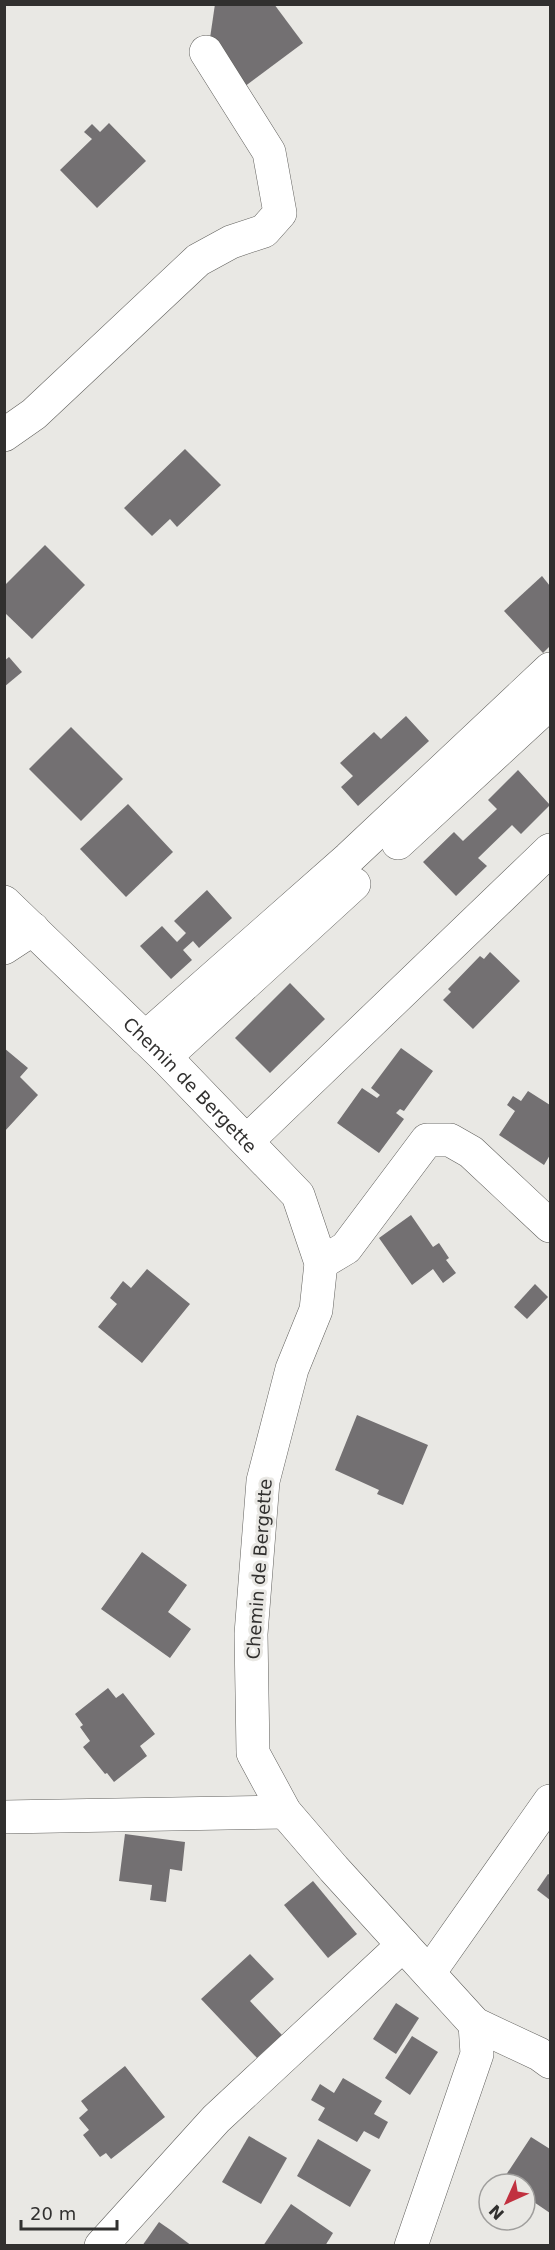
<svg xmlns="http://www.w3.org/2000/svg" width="555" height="2250" font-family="'DejaVu Sans',sans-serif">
	<rect width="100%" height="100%" fill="#e9e8e4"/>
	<g fill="#737072">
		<polygon points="215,4 274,4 303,43 244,87 209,45"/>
		<polygon points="109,123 146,161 97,208 60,170 92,139 84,132 92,124 100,132"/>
		<polygon points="185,449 221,485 177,527 170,519 152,536 124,508"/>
		<polygon points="45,545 85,585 32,639 4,612 4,586"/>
		<polygon points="542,576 550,586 550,646 543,653 504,611"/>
		<polygon points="9,657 22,672 4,687 4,661"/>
		<polygon points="406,716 429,741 358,806 341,787 353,776 340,763 374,732 381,739"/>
		<polygon points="71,727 123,779 81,821 29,769"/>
		<polygon points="518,770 550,805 521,834 512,825 478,858 487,866 456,896 423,862 454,832 463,841 497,809 488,800"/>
		<polygon points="128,804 173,852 126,897 80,849"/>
		<polygon points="207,890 232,918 199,948 193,941 183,950 192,960 171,979 140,946 162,926 177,942 186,933 174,921"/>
		<polygon points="490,952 520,981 473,1029 443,1000 451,992 448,989 480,956 484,959"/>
		<polygon points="290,983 325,1019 270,1073 235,1038"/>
		<polygon points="4,1048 28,1068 20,1077 38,1095 4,1132"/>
		<polygon points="401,1048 433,1071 404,1111 400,1109 396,1113 404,1119 379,1153 337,1123 362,1088 377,1098 380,1095 371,1088"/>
		<polygon points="528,1091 550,1105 550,1155 544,1165 499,1135 515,1111 507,1105 513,1096 521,1101"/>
		<polygon points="411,1215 433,1247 439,1243 449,1258 446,1260 456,1273 443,1283 433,1269 412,1285 379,1238"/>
		<polygon points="147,1269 190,1304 142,1363 98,1327 117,1304 110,1298 123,1281 131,1288"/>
		<polygon points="535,1284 548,1297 527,1319 514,1307"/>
		<polygon points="357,1415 428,1445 403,1505 377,1494 379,1490 335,1470"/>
		<polygon points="142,1552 187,1585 168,1612 191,1629 170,1658 101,1609"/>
		<polygon points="108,1688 116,1698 123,1693 155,1734 140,1746 147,1756 114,1782 107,1773 105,1774 83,1747 90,1741 80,1727 83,1725 75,1714"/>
		<polygon points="125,1834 185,1842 182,1871 170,1869 166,1902 150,1900 152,1885 119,1881"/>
		<polygon points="548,1874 550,1875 550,1900 537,1890"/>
		<polygon points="313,1881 357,1934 328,1958 284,1905"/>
		<polygon points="250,1954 274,1979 250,2001 282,2035 257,2058 201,1999"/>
		<polygon points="396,2003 419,2018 396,2054 373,2039"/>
		<polygon points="412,2036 438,2052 410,2095 385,2078"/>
		<polygon points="125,2066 165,2117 111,2159 106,2153 100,2157 83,2135 89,2130 79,2118 88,2110 81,2101"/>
		<polygon points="343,2078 382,2101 374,2114 388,2122 379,2139 364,2131 357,2142 318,2120 325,2108 311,2100 320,2084 334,2093"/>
		<polygon points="249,2136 287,2158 261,2204 222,2182"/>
		<polygon points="531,2137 550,2149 550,2213 525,2196 525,2184 507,2184 502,2181"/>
		<polygon points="318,2139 371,2170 350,2207 297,2176"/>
		<polygon points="291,2204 333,2233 325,2246 263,2246"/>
		<polygon points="159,2222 172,2231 192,2246 142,2246"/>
	</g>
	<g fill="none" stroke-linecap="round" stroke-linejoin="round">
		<g stroke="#61605d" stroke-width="34">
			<g id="minor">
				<polyline points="4,435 34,414 198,260 231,242 264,231 280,213 269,152 206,52"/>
				<polyline points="398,843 550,703"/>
				<path id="s1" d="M4,902L165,1057L298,1195L321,1263L316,1310L292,1369L263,1481L251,1634L253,1753L285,1812L334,1869L475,2024L539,2054L550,2062"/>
				<polyline points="4,948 33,929"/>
				<polyline points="145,1038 349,858 550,669"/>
				<polyline points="165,1057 354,884"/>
				<polyline points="247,1141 550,850"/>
				<polyline points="321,1263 346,1248 427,1140 450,1140 471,1152 550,1226"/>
				<polyline points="4,1817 285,1812"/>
				<polyline points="429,1973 550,1801"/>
				<polyline points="101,2246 216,2119 403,1945"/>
				<polyline points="411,2246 477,2054 475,2024"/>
			</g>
		</g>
		<use href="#minor" stroke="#fff" stroke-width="33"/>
	</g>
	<g text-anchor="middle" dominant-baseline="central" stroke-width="6" stroke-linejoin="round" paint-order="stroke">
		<g font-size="18" fill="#31302f" stroke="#e9e8e4">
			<text stroke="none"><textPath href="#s1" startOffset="261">Chemin de Bergette</textPath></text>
			<text transform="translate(259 1569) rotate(-86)">Chemin de Bergette</text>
		</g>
	</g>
	<rect width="555" height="2250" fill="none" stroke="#31302f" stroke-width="12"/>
	<g transform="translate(507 2202) rotate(225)"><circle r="28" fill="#e9e8e4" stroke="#9f9e9c" stroke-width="1.5"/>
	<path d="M0-4.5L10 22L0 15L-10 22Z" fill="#c1313f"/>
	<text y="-9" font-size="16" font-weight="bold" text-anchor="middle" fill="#31302f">N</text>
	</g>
	<path d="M21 2220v9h96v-9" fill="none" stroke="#31302f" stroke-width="3"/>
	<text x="30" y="2220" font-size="18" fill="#31302f" stroke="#e9e8e4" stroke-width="4.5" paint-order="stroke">20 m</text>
</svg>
